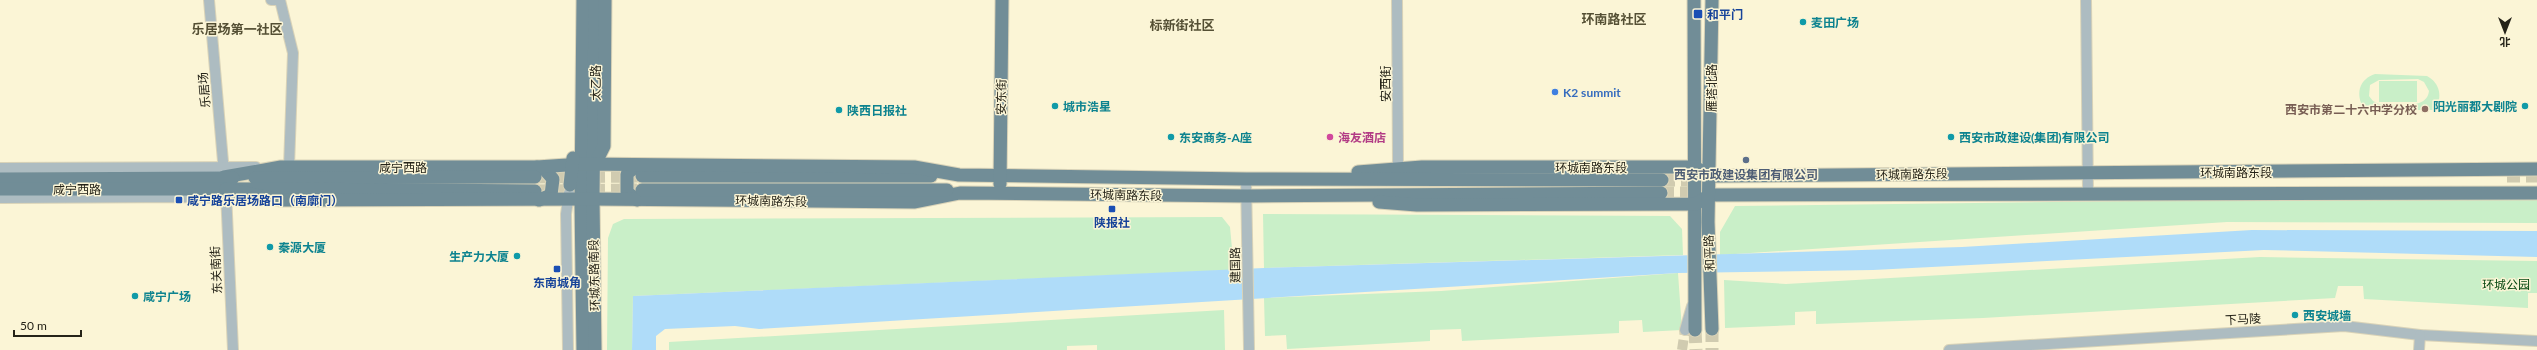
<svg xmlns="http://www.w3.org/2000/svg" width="2537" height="350" font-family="Lato,'Noto Sans SC',sans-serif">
	<rect width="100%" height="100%" fill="#fbf5d6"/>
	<g fill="#c9efc8" fill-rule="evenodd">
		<path d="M2375,74L2427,76C2440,83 2443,97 2435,110H2357V106L2362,105C2356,92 2360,79 2375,74ZM2418,79L2424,82L2429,91C2427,111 2393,104 2379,104L2373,101L2369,96L2370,85L2379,80Z"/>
		<rect x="2379" y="81" width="38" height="21"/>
		<polygon points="2537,196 2537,223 2227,222 1720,255 1720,232 1735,206"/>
		<polygon points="1263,214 1670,216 1682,229 1683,255 1264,268"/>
		<polygon points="1222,217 1230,227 1234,270 633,296 632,350 607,350 608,238 613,224 624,219"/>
		<polygon points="2260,257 2537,261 2537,293 2528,293 2528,308 2364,299 2363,286 2338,286 2335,298 1983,318 1816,324 1816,311 1795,312 1795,325 1725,328 1724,280 1786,284"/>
		<polygon points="1678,273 1682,330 1643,332 1642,320 1619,321 1619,333 1462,341 1461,329 1430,330 1430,341 1287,349 1286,335 1265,336 1264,298 1441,291"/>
		<polygon points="1224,310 1225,350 1097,350 1097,345 1067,346 1067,350 669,350 669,342"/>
	</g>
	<polygon fill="#afdcf9" points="2252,230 2537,231 2537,257 2264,250 1873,270 1678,273 759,329 735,326 665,329 656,336 656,350 632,350 633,296 1264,268 1962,247"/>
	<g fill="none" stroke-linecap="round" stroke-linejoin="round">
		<polyline stroke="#d0cbb0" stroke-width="10" stroke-dasharray="10 5" stroke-linecap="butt" points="1682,350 1685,330"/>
		<g stroke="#d0cbb0" stroke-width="13" stroke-dasharray="13 6" stroke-linecap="butt">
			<polyline points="2507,176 2537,176"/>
			<polyline points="535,177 638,176"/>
			<polyline points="1662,180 1705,180"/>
			<polyline points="535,191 637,190"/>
			<polyline points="1661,193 1705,193"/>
			<polyline points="1712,329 1712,350"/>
			<polyline points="1695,330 1696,350"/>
		</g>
		<g stroke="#d9d3b8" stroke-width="12">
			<g id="minor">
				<polyline points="209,0 224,173"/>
				<polyline points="271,0 280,0 293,53 289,167"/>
				<polyline points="1397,0 1398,168"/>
				<polyline points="2086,0 2088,194"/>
				<polyline points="0,168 256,167"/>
				<polyline points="1246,179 1249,349"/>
				<polyline points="226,192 233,350"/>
				<polyline points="0,198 194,197 256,199"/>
				<polyline points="1685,330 1692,306"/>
				<polyline points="568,350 566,214 569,193"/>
				<polyline points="1949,350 2344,326 2420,335 2537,341"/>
				<polyline points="2419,350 2420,335"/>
			</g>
		</g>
		<g stroke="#d9d3b8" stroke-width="15">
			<g id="major">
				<polyline points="583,0 581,200 583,350"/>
				<polyline points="595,0 593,199 595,350"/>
				<polyline points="1694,0 1695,330"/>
				<polyline points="596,162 604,146 605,0"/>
				<polyline points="636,166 627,174 627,192 637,200"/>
				<polyline points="537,167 545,170 553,179 551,195 539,200"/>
				<polyline points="1358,172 1422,167 1695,167 1710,176 2537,169"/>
				<polyline points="642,176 931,176"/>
				<polyline points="224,177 281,167 537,167 582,164 914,167 959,175 1246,179 1662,180"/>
				<polyline points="255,178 535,177"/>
				<polyline points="0,179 233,178"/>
				<polyline points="1000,184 1002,0"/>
				<polyline points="570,185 573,158"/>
				<polyline points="0,189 284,189 535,191"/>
				<polyline points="226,189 280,200 593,199 915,202 960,193 1247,196 1661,193"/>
				<polyline points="642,190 947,190"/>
				<polyline points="1379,202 1417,205 1696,204 1709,195 2537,193"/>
				<polyline points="1712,329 1708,222 1712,0"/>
			</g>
		</g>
		<use href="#minor" stroke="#adbcc1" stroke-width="10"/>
		<use href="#major" stroke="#718d97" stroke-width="13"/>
	</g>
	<g fill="#1a4fb4" stroke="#fbf5d6" stroke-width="1.5">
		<rect x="1693" y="9" width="10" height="10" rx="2"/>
		<rect x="175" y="196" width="8" height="8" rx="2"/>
		<rect x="1108" y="205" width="8" height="8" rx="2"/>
		<rect x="553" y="265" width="8" height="8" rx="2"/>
	</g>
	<g fill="#0f9aa8" stroke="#fbf5d6" stroke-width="1.5">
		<circle cx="1803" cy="22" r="4"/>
		<circle cx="1055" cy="106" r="4"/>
		<circle cx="2525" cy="106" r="4"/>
		<circle cx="839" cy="110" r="4"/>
		<circle cx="1171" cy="137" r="4"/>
		<circle cx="1951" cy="137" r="4"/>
		<circle cx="270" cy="247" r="4"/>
		<circle cx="517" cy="256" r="4"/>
		<circle cx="135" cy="296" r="4"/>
		<circle cx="2295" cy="315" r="4"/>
	</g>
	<circle fill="#3f7fe0" stroke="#fbf5d6" stroke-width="1.5" cx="1555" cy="92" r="4"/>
	<circle fill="#8d6e63" stroke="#fbf5d6" stroke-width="1.5" cx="2425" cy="109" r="4"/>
	<circle fill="#d1479c" stroke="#fbf5d6" stroke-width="1.5" cx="1330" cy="137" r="4"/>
	<circle fill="#5c6f8a" stroke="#fbf5d6" stroke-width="1.5" cx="1746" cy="160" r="4"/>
	<g text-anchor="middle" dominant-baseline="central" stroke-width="3" stroke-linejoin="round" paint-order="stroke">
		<g font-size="12" font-weight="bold" fill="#164399" stroke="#fbf5d6" text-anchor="start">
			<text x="1707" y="14">和平门</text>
			<text x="187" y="200">咸宁路乐居场路口（南廓门）</text>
			<text x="1112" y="222" text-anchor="middle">陕报社</text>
			<text x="557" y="282" text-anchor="middle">东南城角</text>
		</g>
		<g font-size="12" font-weight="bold" fill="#0d838f" stroke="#fbf5d6" text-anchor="start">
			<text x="1811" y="22">麦田广场</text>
			<text x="1063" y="106">城市浩星</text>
			<text x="2517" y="106" text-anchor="end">阳光丽都大剧院</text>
			<text x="847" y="110">陕西日报社</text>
			<text x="1179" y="137">东安商务-A座</text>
			<text x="1959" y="137">西安市政建设(集团)有限公司</text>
			<text x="278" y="247">秦源大厦</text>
			<text x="509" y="256" text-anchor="end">生产力大厦</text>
			<text x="143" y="296">咸宁广场</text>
			<text x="2303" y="315">西安城墙</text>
		</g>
		<g font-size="12" fill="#252318" stroke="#fbf5d6">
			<text transform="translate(595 83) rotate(-90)">太乙路</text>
			<text transform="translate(1385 84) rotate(-90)">安西街</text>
			<text transform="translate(1711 88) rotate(-90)">雁塔北路</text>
			<text transform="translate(204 90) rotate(-95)">乐居场</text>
			<text transform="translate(1001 97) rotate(-89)">安东街</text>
			<text x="403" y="167">咸宁西路</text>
			<text x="1591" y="167">环城南路东段</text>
			<text x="2236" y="172">环城南路东段</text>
			<text transform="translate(1912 174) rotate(-1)">环城南路东段</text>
			<text x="77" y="189">咸宁西路</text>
			<text transform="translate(1126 195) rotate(1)">环城南路东段</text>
			<text transform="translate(771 201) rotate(1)">环城南路东段</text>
			<text transform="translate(1709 253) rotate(-92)">和平路</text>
			<text transform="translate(1235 265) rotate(-91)">建国路</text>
			<text transform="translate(216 270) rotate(-93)">东关南街</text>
			<text transform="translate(594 275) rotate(-91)">环城东路南段</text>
			<text transform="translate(2243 319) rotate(-3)">下马陵</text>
		</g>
		<g font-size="12" font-weight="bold" fill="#366cbe" stroke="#fbf5d6" text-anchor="start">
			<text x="1563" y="92">K2 summit</text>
		</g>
		<g font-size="12" font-weight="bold" fill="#785e54" stroke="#fbf5d6" text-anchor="end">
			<text x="2417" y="109">西安市第二十六中学分校</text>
		</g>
		<g font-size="12" font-weight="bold" fill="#b23c85" stroke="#fbf5d6" text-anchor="start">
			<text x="1338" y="137">海友酒店</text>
		</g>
		<g font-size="12" font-weight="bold" fill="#4e5e75" stroke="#fbf5d6">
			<text x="1746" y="174">西安市政建设集团有限公司</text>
		</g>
		<g font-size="12" fill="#05470f" stroke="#fbf5d6">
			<text x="2506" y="284">环城公园</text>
		</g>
		<g font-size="13" font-weight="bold" fill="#544f34" stroke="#fbf5d6">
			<text x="1614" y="19">环南路社区</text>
			<text x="1182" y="25">标新街社区</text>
			<text x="237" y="29">乐居场第一社区</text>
		</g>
	</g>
	<g transform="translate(2505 32) rotate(180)" stroke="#fbf5d6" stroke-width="3" paint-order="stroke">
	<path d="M0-3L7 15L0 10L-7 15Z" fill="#252318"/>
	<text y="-6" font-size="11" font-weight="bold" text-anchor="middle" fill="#252318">北</text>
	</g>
	<path d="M14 330v6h67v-6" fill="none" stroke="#252318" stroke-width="2"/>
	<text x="20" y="330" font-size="12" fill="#252318" stroke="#fbf5d6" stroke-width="3" paint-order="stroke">50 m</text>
</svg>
